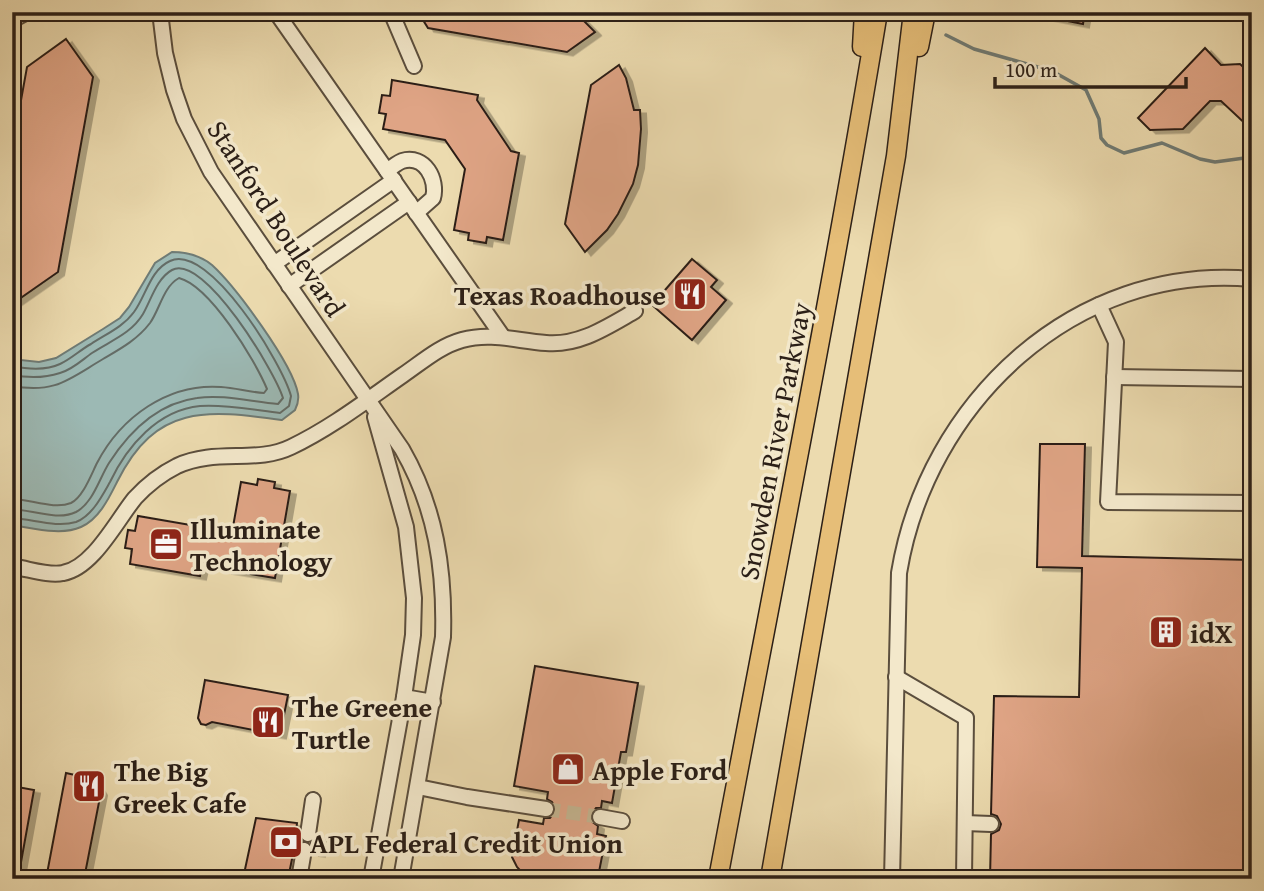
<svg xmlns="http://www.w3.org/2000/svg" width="1264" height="891" font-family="'Gentium Book Plus',serif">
	<defs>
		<filter id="shadow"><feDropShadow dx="6" dy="3.5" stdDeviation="0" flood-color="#0004"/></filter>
	</defs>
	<rect width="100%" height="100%" fill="#ecdbaf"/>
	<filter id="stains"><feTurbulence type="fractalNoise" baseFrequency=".00286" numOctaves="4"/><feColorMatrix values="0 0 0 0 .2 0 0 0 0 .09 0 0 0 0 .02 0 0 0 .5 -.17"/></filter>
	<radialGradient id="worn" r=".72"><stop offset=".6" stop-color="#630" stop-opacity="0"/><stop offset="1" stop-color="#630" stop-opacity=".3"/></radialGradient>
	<path fill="#9cb9b4" stroke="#6f7b75" stroke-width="2" d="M172,252C186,252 201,256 212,265C235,286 293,364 298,394C299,400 298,404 295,410L282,420C207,410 156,403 117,482C109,498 99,519 81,527C61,536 33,528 12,525V359L39,362L56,358L103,329L120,318L129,307L155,263Z"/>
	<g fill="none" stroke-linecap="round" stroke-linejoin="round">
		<g stroke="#646c66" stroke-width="2">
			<path d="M12,366C27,369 45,371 60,364C71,359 80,350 91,344C106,334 123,327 134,312C146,296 150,270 170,261C209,242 283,365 291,396L289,406L280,413C255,410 225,404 200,406C158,410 127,446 110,482C102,496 92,516 76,522C56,528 33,519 12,518"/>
			<path d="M12,375C28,378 45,378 60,373C72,370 82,360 92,353C110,341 131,334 143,314C151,300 157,278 172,270C204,253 275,372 283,398L278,404C252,402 223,394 197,398C158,403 129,432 109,463C99,479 93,503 76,512C58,521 32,510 12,509"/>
			<path d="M12,386C55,394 69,379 103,359C120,349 137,340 150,323C160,309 163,287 179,278C210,286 255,360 267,389L264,393C249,392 236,388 221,387C168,383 121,417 97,463C91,475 83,497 71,503C54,510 30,499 12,499"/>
		</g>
		<polyline stroke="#6f7b75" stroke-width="3.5" points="946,35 974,49 1052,71 1086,90 1099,119 1101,138 1107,145 1124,153 1162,143 1200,159 1215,162 1252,157"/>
	</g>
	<g fill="#dfa485" stroke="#2b1f17" stroke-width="2" filter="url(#shadow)">
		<polygon points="418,12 575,12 595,32 567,52 428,28"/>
		<polygon points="1047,12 1085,12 1083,24 1047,17"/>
		<polygon points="66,39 93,77 58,272 12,304 12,150 27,67"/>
		<polygon points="1205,48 1221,65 1240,64 1252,75 1252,130 1221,101 1210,101 1183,129 1150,130 1138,118"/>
		<polygon points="619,65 626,78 634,110 640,110 641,129 638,165 633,184 618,214 607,230 585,252 565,224 591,85"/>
		<polygon points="392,80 478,95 477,100 511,151 519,153 503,240 487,237 486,243 468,240 469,233 454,230 465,169 445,140 383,129 386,114 379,113 382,95 390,96"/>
		<polygon points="692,259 717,280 711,287 726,300 692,340 652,305"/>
		<polygon points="1040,444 1085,444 1082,556 1252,560 1252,879 990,879 991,834 999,830 1001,824 997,816 991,814 994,696 1079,697 1082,568 1037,567"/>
		<polygon points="258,479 275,482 274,488 290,491 275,578 226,570 226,566 203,562 200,576 130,564 132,549 125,548 128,530 135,531 138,516 208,528 207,534 231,538 241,482 257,485"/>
		<polygon points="535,666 638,683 626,752 621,752 612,803 602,801 601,808 596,808 591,815 591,821 598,826 597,834 606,836 599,872 593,879 528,879 517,867 512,857 519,820 543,824 544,818 550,818 556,810 552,802 547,799 548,792 514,786"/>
		<polygon points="205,680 288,695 280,735 212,722 206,725 201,724 198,718"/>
		<polygon points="66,773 93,779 101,792 84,879 46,879"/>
		<polygon points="12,786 34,790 18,879 12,879"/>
		<polygon points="256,818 297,823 296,831 299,832 301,841 294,849 288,879 266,879 244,874"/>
		<polygon points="318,835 322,836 319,853 313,852 311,843"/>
	</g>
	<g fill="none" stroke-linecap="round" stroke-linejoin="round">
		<polyline stroke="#c5b591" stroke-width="14" stroke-dasharray="14 7" stroke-linecap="butt" points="546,809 600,817"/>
		<g stroke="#5b4e3d" stroke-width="18">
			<g id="minor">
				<path d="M160,12L165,53L174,90L184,119L211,172L402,449C436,508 445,570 443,637L401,879"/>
				<polyline points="276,12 503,337"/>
				<polyline points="391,12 414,66"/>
				<polyline points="12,20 27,12"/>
				<path d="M387,171C392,167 397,163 402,161C425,154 438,180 433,198L416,213"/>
				<polyline points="274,264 394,180"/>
				<polyline points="289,286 409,202"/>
				<polyline points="1099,305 1116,342 1108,502 1252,503"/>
				<polyline points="1114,377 1252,379"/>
				<path d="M15,567C29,569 49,576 63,573C93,568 117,520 135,498C147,485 161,474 177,466C216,448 256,464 291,447C331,428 367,400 403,375C422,362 440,346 462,340C491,332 517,341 546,343C579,346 607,327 635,311"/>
				<polyline points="896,677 966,718 964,879"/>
				<polyline points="404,697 433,702"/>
				<polyline points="418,787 467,797 546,809"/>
				<polyline points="600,817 622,821"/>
				<polyline points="965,823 991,824"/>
				<polyline points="308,834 313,800"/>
				<polyline points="299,879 304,850"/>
				<polyline points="371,879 404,697 413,635 414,598 406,527 375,417"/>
				<path d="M892,879L899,573C927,403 1074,263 1252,279"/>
			</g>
		</g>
		<g stroke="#2b1f17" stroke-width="21">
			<g id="major">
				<polyline points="862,47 864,12"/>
				<polyline points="919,47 926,12"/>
				<path d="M718,879C772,590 830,302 878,12"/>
				<polyline points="770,879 896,156 913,12"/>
			</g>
		</g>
		<use href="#minor" stroke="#f3e8cb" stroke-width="14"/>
		<use href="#major" stroke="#e6be78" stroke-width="18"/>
	</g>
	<defs>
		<g id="restaurant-square" transform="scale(1.75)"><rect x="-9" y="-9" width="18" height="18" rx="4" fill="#8f2418" stroke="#f3e8cb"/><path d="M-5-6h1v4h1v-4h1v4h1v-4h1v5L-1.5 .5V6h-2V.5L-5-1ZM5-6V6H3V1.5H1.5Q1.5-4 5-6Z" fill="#fff"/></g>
		<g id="office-square" transform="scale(1.75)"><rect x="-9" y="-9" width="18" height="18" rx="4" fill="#8f2418" stroke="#f3e8cb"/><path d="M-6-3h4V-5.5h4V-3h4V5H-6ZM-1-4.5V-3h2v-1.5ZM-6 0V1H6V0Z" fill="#fff"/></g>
		<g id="building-square" transform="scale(1.75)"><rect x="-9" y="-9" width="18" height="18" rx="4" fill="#8f2418" stroke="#f3e8cb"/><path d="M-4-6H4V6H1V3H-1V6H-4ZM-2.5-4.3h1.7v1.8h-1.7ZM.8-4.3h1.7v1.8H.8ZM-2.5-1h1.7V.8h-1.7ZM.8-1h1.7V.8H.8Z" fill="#fff"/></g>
		<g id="shop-square" transform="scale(1.75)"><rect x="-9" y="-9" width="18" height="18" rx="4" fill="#8f2418" stroke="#f3e8cb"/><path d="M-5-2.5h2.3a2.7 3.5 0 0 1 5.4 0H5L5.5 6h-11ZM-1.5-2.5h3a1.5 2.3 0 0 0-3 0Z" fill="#fff"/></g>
		<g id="bank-square" transform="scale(1.75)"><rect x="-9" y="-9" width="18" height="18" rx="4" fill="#8f2418" stroke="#f3e8cb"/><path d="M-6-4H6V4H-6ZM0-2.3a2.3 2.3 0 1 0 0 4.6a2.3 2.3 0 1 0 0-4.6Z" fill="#fff"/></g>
	</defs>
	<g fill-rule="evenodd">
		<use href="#restaurant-square" x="690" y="294"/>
		<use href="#office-square" x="166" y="544"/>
		<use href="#building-square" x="1166" y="632"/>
		<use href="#restaurant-square" x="268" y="722"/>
		<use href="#shop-square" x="568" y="769"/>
		<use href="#restaurant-square" x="89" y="786"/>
		<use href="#bank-square" x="286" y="842"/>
	</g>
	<g text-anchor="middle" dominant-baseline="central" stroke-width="7" stroke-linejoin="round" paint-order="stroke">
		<g font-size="28" fill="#2b1f17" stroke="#f3e8cb">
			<text transform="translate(277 218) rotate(57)">Stanford Boulevard</text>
			<text transform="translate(774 441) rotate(-79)">Snowden River Parkway</text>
		</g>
		<g font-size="28" font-weight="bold" fill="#2b1f17" stroke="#f3e8cb" text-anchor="start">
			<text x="666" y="294" text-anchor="end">Texas Roadhouse</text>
			<text x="190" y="528">Illuminate<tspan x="190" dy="32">Technology</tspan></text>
			<text x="1190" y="632">idX</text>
			<text x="292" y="706">The Greene<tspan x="292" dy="32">Turtle</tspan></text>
			<text x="592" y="769">Apple Ford</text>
			<text x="114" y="770">The Big<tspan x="114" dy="32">Greek Cafe</tspan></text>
			<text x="310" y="842">APL Federal Credit Union</text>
		</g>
	</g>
	<rect width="1264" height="891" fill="none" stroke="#ecdbaf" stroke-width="42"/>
	<rect x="14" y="14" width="1236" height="863" fill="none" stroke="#2b1f17" stroke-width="3.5"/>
	<rect x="21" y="21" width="1222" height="849" fill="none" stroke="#2b1f17" stroke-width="2"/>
	<path d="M995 77v10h191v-10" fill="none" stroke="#2b1f17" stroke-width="3.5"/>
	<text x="1005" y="77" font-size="21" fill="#2b1f17" stroke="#f3e8cb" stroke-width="5" paint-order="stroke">100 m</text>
	<rect width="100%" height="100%" filter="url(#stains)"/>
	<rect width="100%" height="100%" fill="url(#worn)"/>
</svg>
